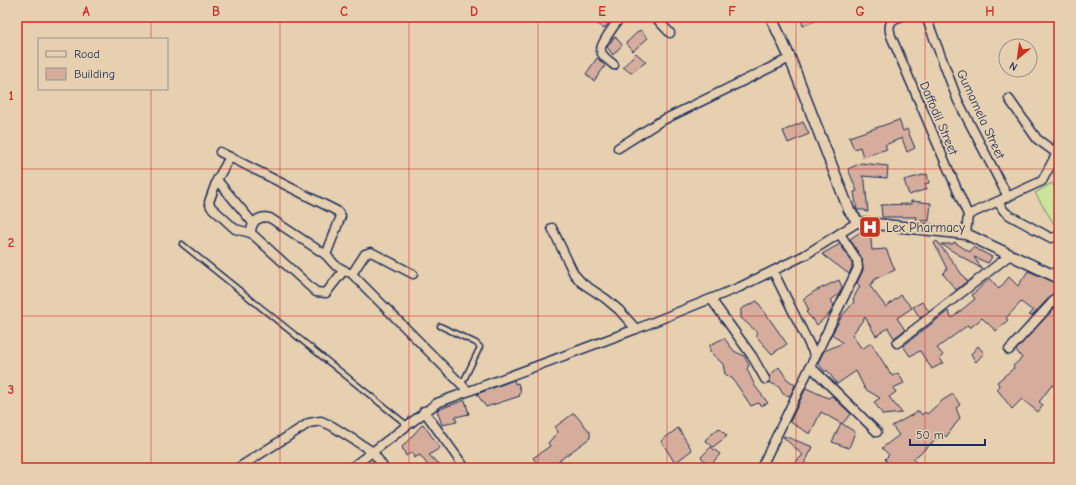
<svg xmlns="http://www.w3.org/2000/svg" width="1076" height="485" font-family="'Comic Neue',sans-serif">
	<rect width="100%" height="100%" fill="#e7d0b0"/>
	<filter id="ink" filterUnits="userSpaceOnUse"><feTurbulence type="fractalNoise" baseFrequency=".025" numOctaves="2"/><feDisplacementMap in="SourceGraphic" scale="8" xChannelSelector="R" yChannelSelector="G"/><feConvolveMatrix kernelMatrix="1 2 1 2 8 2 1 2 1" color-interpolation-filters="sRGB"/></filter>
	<g filter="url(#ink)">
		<polygon fill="#cae49b" stroke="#728a7c" points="1052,183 1059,195 1059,221 1054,224 1035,193"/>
		<g fill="#d6ad9c" stroke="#1b2f5e">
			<polygon points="588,17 613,17 604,29"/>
			<polygon points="800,17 824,17 803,26"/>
			<polygon points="640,30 648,38 633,51 626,43"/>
			<polygon points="615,36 622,45 613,55 607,47"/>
			<polygon points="636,53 646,62 631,73 623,67"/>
			<polygon points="597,58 605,66 594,81 586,74"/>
			<polygon points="899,120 903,131 907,129 915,148 907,152 902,138 885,145 887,149 863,157 860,147 854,149 849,137"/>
			<polygon points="803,122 809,134 788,143 783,131"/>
			<polygon points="861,163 888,166 887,178 862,176 865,182 868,212 866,212 865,210 857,210 854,192 857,191 848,169"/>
			<polygon points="927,174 929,183 925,184 927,189 909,195 904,180"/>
			<polygon points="911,201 931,203 929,221 915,220 916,217 882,217 881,205 911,204"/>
			<polygon points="862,231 870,231 872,250 886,249 895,270 875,279 870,286 886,307 901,295 912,308 897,318 905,330 894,338 888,328 876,336 865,317 852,335 862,349 871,343 892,376 898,373 904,383 893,388 896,392 889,397 902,413 883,415 874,402 880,398 865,389 856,371 837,384 827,370 825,372 818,363 824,351 843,343 832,334 842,316 854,302 853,299 860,286 857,283 863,270 862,259 850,239"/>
			<polygon points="937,241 967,281 956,290 943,274 947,269 934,243"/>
			<polygon points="954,242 970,252 973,247 992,257 988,263 974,257 982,269 941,244 953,244"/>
			<polygon points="840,244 852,262 852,267 849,274 822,254"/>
			<polygon points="1028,271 1059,284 1059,290 1055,291 1032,316 1029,315 1033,311 1021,302 1006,318 1008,320 996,331 982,318 970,328 968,325 937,348 943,355 940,358 943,363 932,369 920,351 910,356 903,346 948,311 952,318 975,299 972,295 990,278 999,289 1009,277 1018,286"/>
			<polygon points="839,280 842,287 839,294 831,300 834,305 830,313 817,325 806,312 809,310 803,299 815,291"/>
			<polygon points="757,301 787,344 772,354 757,337 756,331 741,318 741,309"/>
			<polygon points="922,302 929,311 920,318 913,307"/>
			<polygon points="1059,303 1059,390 1052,385 1039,402 1043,405 1038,412 1022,399 1012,409 997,389 999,385 997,382 1014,368 1013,366 1022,358 1016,350"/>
			<polygon points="724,338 734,351 744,356 749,365 747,369 755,386 768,403 761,406 758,403 751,406 733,379 725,374 723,364 710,352 710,345"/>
			<polygon points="978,346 984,353 976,362 971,354"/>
			<polygon points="779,367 787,379 795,385 790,396 783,394 779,387 769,382 769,376"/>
			<polygon points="514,380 515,384 518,383 521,392 519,393 520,396 486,407 477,394"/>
			<polygon points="806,388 828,398 832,396 851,414 842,424 821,412 810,434 790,422"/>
			<polygon points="953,394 960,405 956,408 960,418 946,437 943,434 913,459 922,468 891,468 885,459 889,455 882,448 899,435 892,426 919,411 922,415 925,412 927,414 943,400"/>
			<polygon points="465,400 469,414 455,417 457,422 442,425 437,410"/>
			<polygon points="574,413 590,432 590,438 549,468 541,468 533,458 550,446 548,443 558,432 555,427"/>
			<polygon points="841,423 855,432 849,448 832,442"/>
			<polygon points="423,424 440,448 429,455 443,468 430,468 420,455 414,458 412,452 406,456 402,447"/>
			<polygon points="678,428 692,450 675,463 661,441"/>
			<polygon points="719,428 727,436 713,447 705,440"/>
			<polygon points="784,436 813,447 802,468 789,468 803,455 783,437"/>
			<polygon points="711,447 720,454 710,466 701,457"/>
		</g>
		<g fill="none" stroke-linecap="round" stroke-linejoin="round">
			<g stroke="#1b2f5e" stroke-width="7">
				<g id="service">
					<polyline points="182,244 407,425"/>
					<polyline points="440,326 476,343 480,347 462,384"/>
				</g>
			</g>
			<g stroke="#1b2f5e" stroke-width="11">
				<g id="minor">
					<polyline points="655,17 670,33"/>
					<path d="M900,17C889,20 888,26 891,36L968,215"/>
					<polyline points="926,17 958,101 1008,197"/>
					<path d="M614,65C610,61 602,57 601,51C599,45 616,24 620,17"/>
					<polyline points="1009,99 1037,139 1059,155"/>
					<polyline points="618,148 659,122 790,58"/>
					<polyline points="220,152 337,211 341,216 326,255 335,265 347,272"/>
					<polyline points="230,157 217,180 209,202 211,207 235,229 251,233"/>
					<polyline points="217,180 253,223"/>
					<polyline points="998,202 1004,211 1009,215 1051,238 1059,236"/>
					<polyline points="968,215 1042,181 1057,153 1059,142"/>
					<polyline points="552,228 574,274 582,283 606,299 619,310 636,329"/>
					<polyline points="966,234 968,215"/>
					<path d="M326,255L270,218C260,215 251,221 251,233L316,292L326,293L344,270"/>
					<polyline points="773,271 815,356"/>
					<polyline points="413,274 371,252 365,254 352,274 468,391"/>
					<polyline points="711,299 752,356 765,379"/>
					<polyline points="897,343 1010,255"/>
					<polyline points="1009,350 1059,295"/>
					<polyline points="810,366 877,432"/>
					<polyline points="424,411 465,468"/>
					<polyline points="238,468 309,423 321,421 332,426 373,452 384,468"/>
					<polyline points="351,468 437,403 636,329 740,287 805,255 858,222"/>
					<polyline points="761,468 858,268 857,260 840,234"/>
				</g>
			</g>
			<g stroke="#1b2f5e" stroke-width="13">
				<polyline id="tertiary" points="771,17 790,58 849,210 858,222 966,234 1059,278"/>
			</g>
			<use href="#service" stroke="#e7d0b0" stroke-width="4"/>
			<use href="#minor" stroke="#e7d0b0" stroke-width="8"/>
			<use href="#tertiary" stroke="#e7d0b0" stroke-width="10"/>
		</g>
	</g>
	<path fill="none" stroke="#d62828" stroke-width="1" stroke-opacity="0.55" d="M151,17V39M280,17V468M409,17V468M538,17V468M667,17V468M796,17V468M925,17V468M151,89V468M17,169H1059M17,316H1059"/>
	<defs>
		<g id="hospital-square" transform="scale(1.15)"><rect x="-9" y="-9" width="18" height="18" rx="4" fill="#c8321e" stroke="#e7d0b0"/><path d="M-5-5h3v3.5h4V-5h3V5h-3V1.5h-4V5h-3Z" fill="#fff"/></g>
	</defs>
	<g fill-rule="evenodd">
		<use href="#hospital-square" x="870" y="227"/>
	</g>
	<g text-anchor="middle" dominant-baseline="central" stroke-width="4" stroke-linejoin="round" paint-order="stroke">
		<g font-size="13" fill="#1b2f5e" stroke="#e7d0b0">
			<text transform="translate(981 114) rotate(65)">Gumamela Street</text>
			<text transform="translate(939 118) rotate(67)">Daffodil Street</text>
		</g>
		<g font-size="13" fill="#1b2f5e" stroke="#e7d0b0" text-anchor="start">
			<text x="886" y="227">Lex Pharmacy</text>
		</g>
	</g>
	<rect width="1076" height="485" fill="none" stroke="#e7d0b0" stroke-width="44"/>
	<rect x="38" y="38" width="130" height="52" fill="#e7d0b0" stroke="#95908f"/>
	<rect x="46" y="51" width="20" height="6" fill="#e7d0b0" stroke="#95908f"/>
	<text x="74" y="58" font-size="12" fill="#1b2f5e">Road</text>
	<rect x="46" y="68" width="20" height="12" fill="#d6ad9c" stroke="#95908f"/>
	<text x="74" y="78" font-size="12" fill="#1b2f5e">Building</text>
	<g transform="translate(1018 58) rotate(209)"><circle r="19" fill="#e7d0b0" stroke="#95908f"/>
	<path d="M0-3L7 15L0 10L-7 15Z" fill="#c8321e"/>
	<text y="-6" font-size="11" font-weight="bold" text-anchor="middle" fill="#1b2f5e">N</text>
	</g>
	<path d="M910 439v6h75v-6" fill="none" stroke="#1b2f5e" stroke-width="2"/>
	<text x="916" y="439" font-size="12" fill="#1b2f5e" stroke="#e7d0b0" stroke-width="3" paint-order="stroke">50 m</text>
	<rect x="22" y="22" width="1032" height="441" fill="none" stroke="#d62828" stroke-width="1.5"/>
	<g font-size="13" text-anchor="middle" font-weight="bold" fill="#d62828">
		<text x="86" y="16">A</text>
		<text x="216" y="16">B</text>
		<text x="344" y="16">C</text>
		<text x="474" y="16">D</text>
		<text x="602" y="16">E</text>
		<text x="732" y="16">F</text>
		<text x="860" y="16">G</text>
		<text x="990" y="16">H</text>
		<text x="11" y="100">1</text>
		<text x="11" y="247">2</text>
		<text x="11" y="394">3</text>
	</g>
</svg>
